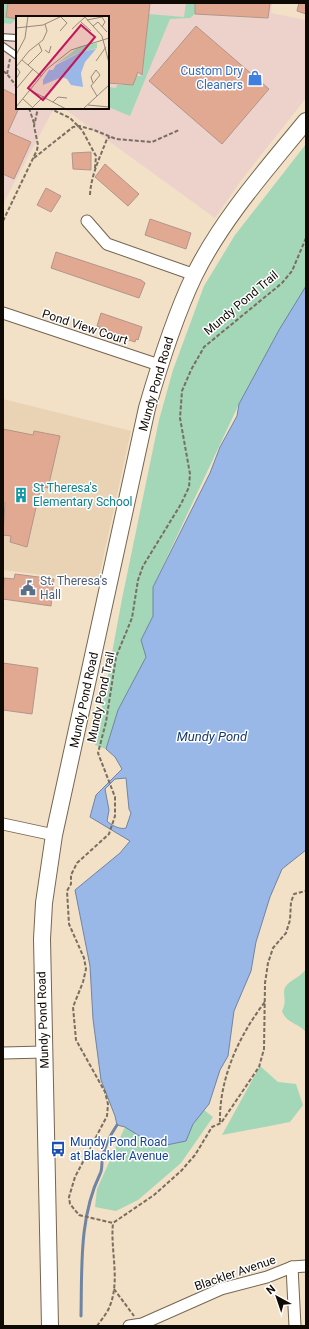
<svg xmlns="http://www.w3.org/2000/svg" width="309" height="1329" font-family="Roboto,sans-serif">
	<rect width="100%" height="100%" fill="#f2e0c7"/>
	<polygon fill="#ecd2cb" points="3,3 272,3 271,13 306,20 306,98 243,178 215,218 63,108 108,108 108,17 17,17 17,108 54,108 3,204"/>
	<polygon fill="#ead3b4" points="3,399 131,431 98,582 3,570"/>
	<g fill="#a3d7b8">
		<polygon points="4,3 8,3 6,17 16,19 11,24 3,23"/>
		<polygon points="186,3 195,3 195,14 190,18 170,19 130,116 108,107 108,87 116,88 117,85 132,85 136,76 142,76 149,14 184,17"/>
		<polygon points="306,144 306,288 239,404 153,587 153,616 141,640 146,657 118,710 106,749 95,745 122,599 159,420 173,370 204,286 235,235"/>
		<path d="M306,969V1032C298,1023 286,1023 282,1011C288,1000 281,992 286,986C291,979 300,978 306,969Z"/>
		<polygon points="260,1066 278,1082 296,1084 303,1105 290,1122 222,1135"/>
		<polygon points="204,1110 213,1117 181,1163 138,1200 116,1211 95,1207 97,1189 125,1127 157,1147 186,1141 193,1124"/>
	</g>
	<path fill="#99b8e7" stroke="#7084a3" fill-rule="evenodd" d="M306,286V850L282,869L270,897L256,942L251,971L234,1011L228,1056L220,1070L209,1104L193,1124L186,1141L157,1147L125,1127L117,1125L115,1116L101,1080L93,1019L90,966L75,890L120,853L130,841L90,817L96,795L122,769L115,757L106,749L118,710L146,657L141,640L153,616V587L210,473L220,447L237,416L239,404L279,330ZM126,778L129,809L131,813L126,828C120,830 111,825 107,821L109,810L105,789L115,779Z"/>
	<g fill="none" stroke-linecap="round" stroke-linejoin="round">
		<path stroke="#7084a3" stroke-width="3" d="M81,1316C82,1268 79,1217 100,1174C103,1169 101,1161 103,1156C105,1145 111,1134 117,1125"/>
	</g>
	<g fill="#e2a992" stroke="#b2958a">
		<polygon points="8,3 150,3 142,75 138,72 133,85 108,83 108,17 17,17 17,19 6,17"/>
		<polygon points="195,3 270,3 268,18 195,14"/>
		<polygon points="299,3 306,3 306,14 297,11"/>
		<polygon points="196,26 269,89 222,144 149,81"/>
		<polygon points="3,89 17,96 17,108 19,108 8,132 31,142 14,179 3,174"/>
		<polygon points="91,152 91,170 73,169 72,153"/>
		<polygon points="105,164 139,194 128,206 95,177"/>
		<polygon points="46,188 61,196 51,212 37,205"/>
		<polygon points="150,219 191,233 186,249 145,235"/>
		<polygon points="56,252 141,280 145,283 139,298 51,268"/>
		<polygon points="101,313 142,327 138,340 136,339 135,342 99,330 100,327 97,326"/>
		<polygon points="3,429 33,435 34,431 60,436 48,488 41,486 27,547 10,542 11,536 3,535 5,503 3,502"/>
		<polygon points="15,574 54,579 51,606 3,599 4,578 14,579"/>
		<polygon points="3,663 38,668 32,714 3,710"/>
	</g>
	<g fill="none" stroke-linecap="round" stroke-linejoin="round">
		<g stroke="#756650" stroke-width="8">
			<g id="lane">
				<polyline points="3,37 17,38"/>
				<polyline points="3,46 17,56"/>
			</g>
		</g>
		<g stroke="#756650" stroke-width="13">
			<g id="street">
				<polyline points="87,221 107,244 195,275"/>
				<polyline points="3,313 159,365"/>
				<polyline points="3,824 54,835"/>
				<polyline points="3,1053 44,1052"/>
				<polyline points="292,1267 295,1326"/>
				<polyline points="129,1326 142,1324 221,1289 267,1277 292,1267 306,1266"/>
			</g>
		</g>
		<g stroke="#756650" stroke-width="18">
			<path id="secondary" d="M50,1326L42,939L44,903L54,835L147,408C160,363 174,318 194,276C222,219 266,170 306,121"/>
		</g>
		<g stroke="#796e5f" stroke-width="2" stroke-dasharray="4 2" stroke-linecap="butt">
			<polyline points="3,71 7,74 17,87"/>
			<polyline points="7,74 10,59"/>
			<polyline points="29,108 34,123"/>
			<polyline points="49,108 70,118 82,130 96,156 95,168"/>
			<polyline points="34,158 73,127 79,126 94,130 116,139 152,142 179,130"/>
			<path d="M90,195C91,175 100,157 107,139L110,137"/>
			<polyline points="3,221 37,150 38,145 34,126 38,108"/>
			<polyline points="306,238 292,271 282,283 204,347 191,370 182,391 180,418 190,474 189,487 181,504 143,566 138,580 132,618 116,657 106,722 98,753 115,797 115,816 109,834 77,863 71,875 71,884 67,891 69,924 84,958 86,969 83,982 73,1007 76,1040 105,1092 108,1104 107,1116 75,1177 69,1197 70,1204 79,1215 113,1223 154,1195 181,1171 195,1155 212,1127 221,1123 259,1067 264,1049 265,983 268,963 273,948 286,933 290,920 291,902 294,894 306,891"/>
			<path d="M220,1122C219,1079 239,1035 265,1002"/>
			<polyline points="114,1289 134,1316"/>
			<path d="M97,1326C101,1320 106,1315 109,1308C121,1281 110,1251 113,1223"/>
		</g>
		<use href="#lane" stroke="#fff" stroke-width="5.5"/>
		<use href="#street" stroke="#fff" stroke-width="11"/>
		<use href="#secondary" stroke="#fff" stroke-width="16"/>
	</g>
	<defs>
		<g id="shop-bare" transform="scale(1.2)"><path d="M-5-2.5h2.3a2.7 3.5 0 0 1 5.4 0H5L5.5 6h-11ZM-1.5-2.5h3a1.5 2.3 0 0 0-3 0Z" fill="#3f7fe0" stroke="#fff" stroke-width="2.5" paint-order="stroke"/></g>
		<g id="building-bare" transform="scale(1.2)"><path d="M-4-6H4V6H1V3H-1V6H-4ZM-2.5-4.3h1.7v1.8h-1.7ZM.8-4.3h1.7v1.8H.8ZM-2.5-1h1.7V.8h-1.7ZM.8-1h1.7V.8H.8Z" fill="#0f9aa8" stroke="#fff" stroke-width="2.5" paint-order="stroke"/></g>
		<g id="civic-bare" transform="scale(1.2)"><path d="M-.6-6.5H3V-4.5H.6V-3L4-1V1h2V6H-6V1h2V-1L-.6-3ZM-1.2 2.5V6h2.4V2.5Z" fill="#5c6f8a" stroke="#fff" stroke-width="2.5" paint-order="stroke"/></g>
		<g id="bus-bare" transform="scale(1.2)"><path d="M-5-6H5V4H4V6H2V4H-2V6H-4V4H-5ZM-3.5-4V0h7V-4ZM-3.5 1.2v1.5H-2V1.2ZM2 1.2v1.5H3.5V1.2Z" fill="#1a4fb4" stroke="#fff" stroke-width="2.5" paint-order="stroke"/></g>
	</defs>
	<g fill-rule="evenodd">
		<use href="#shop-bare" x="255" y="78"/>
		<use href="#building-bare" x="21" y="495"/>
		<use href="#civic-bare" x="28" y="588"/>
		<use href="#bus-bare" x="58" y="1149"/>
	</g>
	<g text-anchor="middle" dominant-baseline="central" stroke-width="3" stroke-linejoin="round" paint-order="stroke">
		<g font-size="12" fill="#366cbe" stroke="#fff" text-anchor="end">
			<text x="243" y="71">Custom Dry<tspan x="243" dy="14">Cleaners</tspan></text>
		</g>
		<g font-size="12" fill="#100a04" stroke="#fff">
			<text transform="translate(241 303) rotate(-40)">Mundy Pond Trail</text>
			<text transform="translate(85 327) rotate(18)">Pond View Court</text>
			<text transform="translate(156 384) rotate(-74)">Mundy Pond Road</text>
			<text transform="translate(101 697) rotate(-78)">Mundy Pond Trail</text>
			<text transform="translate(84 700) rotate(-78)">Mundy Pond Road</text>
			<text transform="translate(43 1020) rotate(-92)">Mundy Pond Road</text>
			<text transform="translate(235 1273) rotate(-19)">Blackler Avenue</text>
		</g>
		<g font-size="12" fill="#0d838f" stroke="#fff" text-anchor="start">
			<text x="33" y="488">St Theresa's<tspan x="33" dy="14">Elementary School</tspan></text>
		</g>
		<g font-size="12" fill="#4e5e75" stroke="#fff" text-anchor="start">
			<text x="40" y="581">St. Theresa's<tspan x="40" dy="14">Hall</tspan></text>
		</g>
		<g font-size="12" fill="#164399" stroke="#fff" text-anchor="start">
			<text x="70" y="1142">Mundy Pond Road<tspan x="70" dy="14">at Blackler Avenue</tspan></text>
		</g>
		<g font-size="13" font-style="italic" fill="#153a72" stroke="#fff">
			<text x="212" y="736">Mundy Pond</text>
		</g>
	</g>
	<g transform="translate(16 16)">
		<rect width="93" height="93" fill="#f2e0c7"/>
		<path d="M81,27V32L60,38L40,48L63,31Z" fill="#a3d7b8"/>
		<path d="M80,33L69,46L65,57L67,71L55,69L51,63L46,61L27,69V64L33,54H37L40,49L65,36Z" fill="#99b8e7"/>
		<path fill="none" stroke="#988a79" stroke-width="1" d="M68,0L86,20L93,47M71,4L86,1L89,6L86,11M65,6L75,15M77,10L82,6L91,16M0,12L27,9L46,0M56,13L69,1M44,15L51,7L45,1M29,34L33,37L35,30M0,39L9,22L12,0M6,44L25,60M80,45L90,31M12,49L26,35L23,28M0,51L13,35L27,24L31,15L29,8M0,51L4,56L0,63M77,67L75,61L80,54L84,59L75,70L81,80M0,73L17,53M14,74L50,93M7,83L17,92M37,86L42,81L51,82M72,89L93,91M0,91L31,53L55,34L93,22M15,93L28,80M67,93L93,69"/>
		<path fill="#c2185b" fill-opacity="0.15" stroke="#c2185b" stroke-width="2" d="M65,9L79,21L27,84L12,72Z"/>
		<rect width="93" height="93" fill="none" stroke="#100a04" stroke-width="2"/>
	</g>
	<rect width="309" height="1329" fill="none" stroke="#100a04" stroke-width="8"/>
	<g transform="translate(277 1297) rotate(320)" stroke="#ffffff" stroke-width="3" paint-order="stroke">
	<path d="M0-3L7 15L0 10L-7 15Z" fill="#100a04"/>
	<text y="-6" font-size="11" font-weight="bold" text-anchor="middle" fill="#100a04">N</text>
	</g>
</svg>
